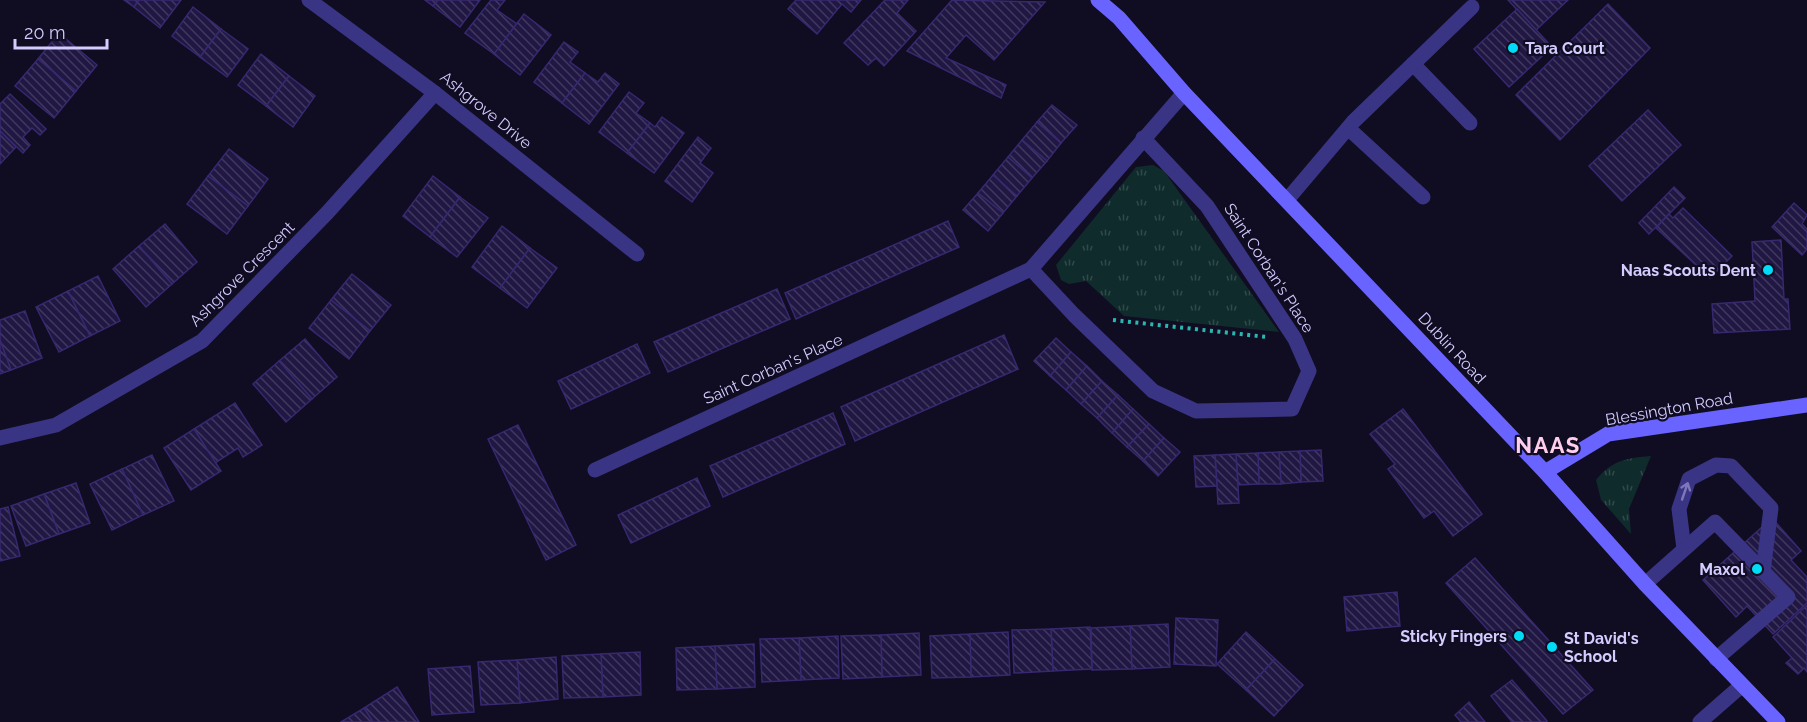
<svg xmlns="http://www.w3.org/2000/svg" width="1807" height="722" font-family="Raleway,sans-serif">
	<defs>
		<pattern id="grass-tufts" width="24" height="20" patternUnits="userSpaceOnUse" patternTransform="scale(1.5)"><rect width="24" height="20" fill="#0f2b2b"/><path d="M3 7l-1-3M5 7V3M7 7l1-3M15 17l-1-3M17 17v-4M19 17l1-3" fill="none" stroke="#31494b"/></pattern>
		<pattern id="building-back-hatch" width="6" height="6" patternUnits="userSpaceOnUse" patternTransform="scale(1.5)"><rect width="6" height="6" fill="#211743"/><path d="M-1 5l2 2M0 0l6 6M5-1l2 2" fill="none" stroke="#40385f"/></pattern>
	</defs>
	<rect width="100%" height="100%" fill="#100c21"/>
	<g fill="url(#grass-tufts)">
		<polygon points="1153,165 1164,171 1279,332 1124,316 1086,281 1069,284 1061,280 1056,265 1136,167"/>
		<path d="M1651,456L1629,509L1631,534L1601,500L1596,480C1612,460 1627,458 1651,456Z"/>
	</g>
	<g fill="url(#building-back-hatch)" stroke="#372870" stroke-width="1.5">
		<polygon points="124,0 139,0 134,7"/>
		<polygon points="139,0 181,0 160,28 134,7"/>
		<polygon points="425,0 438,0 433,6"/>
		<polygon points="438,0 480,0 460,27 433,6"/>
		<polygon points="491,0 505,0 497,10 517,24 494,54 465,33"/>
		<polygon points="796,0 861,0 851,12 842,4 817,34 788,9"/>
		<polygon points="885,0 908,0 897,13 916,31 884,66 876,58 868,65 844,43"/>
		<polygon points="952,0 1045,2 994,60 966,35 946,58 1006,85 1001,98 907,51"/>
		<polygon points="1508,0 1568,0 1536,30"/>
		<polygon points="1608,4 1650,48 1560,140 1516,95"/>
		<polygon points="193,7 221,29 200,57 172,36"/>
		<polygon points="1517,9 1552,47 1509,87 1474,49"/>
		<polygon points="524,14 551,35 520,75 494,54"/>
		<polygon points="221,29 248,49 227,77 200,57"/>
		<polygon points="59,33 97,65 76,91 38,59"/>
		<polygon points="564,42 578,52 570,62 585,73 562,103 534,82"/>
		<polygon points="261,54 289,76 266,106 238,85"/>
		<polygon points="38,59 76,91 54,118 15,86"/>
		<polygon points="585,73 598,82 605,73 619,84 589,124 562,103"/>
		<polygon points="289,76 315,96 293,127 266,106"/>
		<polygon points="629,92 644,103 636,113 650,123 627,153 599,132"/>
		<polygon points="10,94 46,129 40,135 32,128 23,137 30,145 23,153 0,131 0,104"/>
		<polygon points="1052,105 1077,125 1061,143 1037,122"/>
		<polygon points="1648,110 1681,145 1622,201 1589,166"/>
		<polygon points="662,117 684,133 654,173 627,153 650,123 655,127"/>
		<polygon points="1037,122 1061,143 1047,161 1022,140"/>
		<polygon points="0,131 16,147 0,164"/>
		<polygon points="698,137 711,148 700,163 713,173 692,202 665,181"/>
		<polygon points="1022,140 1047,161 1032,178 1008,157"/>
		<polygon points="229,149 268,179 248,206 208,176"/>
		<polygon points="1008,157 1032,178 1017,196 993,175"/>
		<polygon points="993,175 1017,196 1003,213 978,193"/>
		<polygon points="208,176 248,206 227,234 187,204"/>
		<polygon points="433,176 460,197 430,237 403,216"/>
		<polygon points="1674,187 1685,198 1649,234 1639,223"/>
		<polygon points="978,193 1003,213 988,231 963,210"/>
		<polygon points="460,197 488,218 457,257 430,237"/>
		<polygon points="1794,203 1807,215 1802,224 1807,229 1807,249 1802,255 1772,227"/>
		<polygon points="1683,208 1732,256 1710,278 1656,228 1669,214 1673,218"/>
		<polygon points="948,221 959,247 796,319 785,293"/>
		<polygon points="165,224 197,262 172,284 139,246"/>
		<polygon points="502,226 530,248 500,288 472,267"/>
		<polygon points="1781,240 1784,299 1788,299 1790,329 1714,333 1712,304 1755,301 1752,242"/>
		<polygon points="139,246 172,284 146,307 113,269"/>
		<polygon points="530,248 557,268 527,308 500,288"/>
		<polygon points="352,274 391,305 370,331 331,300"/>
		<polygon points="98,276 120,321 90,336 68,291"/>
		<polygon points="777,289 790,319 668,372 654,342"/>
		<polygon points="68,291 90,336 59,352 36,307"/>
		<polygon points="331,300 370,331 349,359 309,328"/>
		<polygon points="25,311 42,358 11,370 0,340 0,320"/>
		<polygon points="1004,335 1018,369 855,441 841,407"/>
		<polygon points="1056,338 1071,352 1050,376 1034,361"/>
		<polygon points="305,339 337,377 312,399 279,361"/>
		<polygon points="0,340 11,370 0,374"/>
		<polygon points="637,344 650,373 571,409 558,381"/>
		<polygon points="1071,352 1087,366 1066,390 1050,376"/>
		<polygon points="279,361 312,399 286,422 253,384"/>
		<polygon points="1087,366 1102,381 1081,404 1066,390"/>
		<polygon points="1102,381 1118,395 1097,418 1081,404"/>
		<polygon points="1118,395 1133,409 1112,433 1097,418"/>
		<polygon points="235,403 262,445 243,457 238,448 215,463 194,429"/>
		<polygon points="1133,409 1149,424 1127,447 1112,433"/>
		<polygon points="1403,409 1482,514 1453,536 1434,511 1424,518 1388,469 1395,464 1370,434"/>
		<polygon points="833,413 845,444 723,497 710,466"/>
		<polygon points="1149,424 1164,438 1143,461 1127,447"/>
		<polygon points="518,425 576,545 546,560 488,439"/>
		<polygon points="194,429 221,471 191,490 164,448"/>
		<polygon points="1164,438 1180,452 1158,476 1143,461"/>
		<polygon points="1321,450 1323,481 1301,482 1300,451"/>
		<polygon points="1300,451 1301,482 1281,484 1279,452"/>
		<polygon points="1279,452 1281,484 1259,484 1258,453"/>
		<polygon points="1258,453 1259,484 1238,485 1236,454"/>
		<polygon points="1236,454 1239,503 1218,504 1215,455"/>
		<polygon points="152,455 174,501 143,515 122,469"/>
		<polygon points="1215,455 1217,486 1196,487 1194,456"/>
		<polygon points="122,469 143,515 112,530 90,484"/>
		<polygon points="697,478 710,506 631,543 618,515"/>
		<polygon points="76,483 90,523 59,534 44,494"/>
		<polygon points="44,494 59,534 26,546 11,506"/>
		<polygon points="8,507 20,556 0,561 0,509"/>
		<polygon points="1772,518 1801,551 1791,560 1807,577 1807,603 1773,634 1747,606 1736,617 1703,580"/>
		<polygon points="1475,558 1593,690 1563,714 1446,583"/>
		<polygon points="1397,592 1400,626 1347,631 1344,597"/>
		<polygon points="1807,605 1807,672 1804,668 1798,674 1786,663 1792,658 1773,637"/>
		<polygon points="1176,618 1218,620 1216,666 1174,664"/>
		<polygon points="1168,624 1170,667 1132,669 1130,626"/>
		<polygon points="1130,626 1132,669 1092,670 1091,628"/>
		<polygon points="1090,627 1092,669 1053,671 1051,629"/>
		<polygon points="1051,629 1053,671 1014,673 1012,630"/>
		<polygon points="1008,632 1010,675 971,677 970,634"/>
		<polygon points="1246,632 1275,659 1246,690 1217,664"/>
		<polygon points="919,633 921,675 882,677 881,635"/>
		<polygon points="970,634 971,677 932,678 930,636"/>
		<polygon points="881,635 882,677 843,679 841,636"/>
		<polygon points="838,636 839,678 801,680 799,638"/>
		<polygon points="799,638 801,680 762,682 760,639"/>
		<polygon points="754,644 755,687 717,689 715,646"/>
		<polygon points="715,646 717,689 677,690 676,648"/>
		<polygon points="640,652 641,695 603,697 601,654"/>
		<polygon points="601,654 603,697 564,698 562,656"/>
		<polygon points="556,657 558,699 520,703 517,660"/>
		<polygon points="1275,659 1303,685 1274,716 1246,690"/>
		<polygon points="517,660 520,703 481,705 478,662"/>
		<polygon points="470,666 474,712 432,715 428,669"/>
		<polygon points="1512,680 1547,721 1546,722 1512,722 1491,696"/>
		<polygon points="397,687 419,722 373,722 364,708"/>
		<polygon points="1469,702 1485,722 1461,722 1455,715"/>
		<polygon points="364,708 373,722 341,722"/>
	</g>
	<g fill="none" stroke-linecap="round" stroke-linejoin="round">
		<polyline stroke="#28b8b1" stroke-width="4" stroke-dasharray="3 4.5" stroke-linecap="butt" points="1113,320 1267,337"/>
		<g stroke="#393483" stroke-width="15">
			<polyline points="1413,64 1470,123"/>
			<polyline points="1348,128 1423,197"/>
			<polyline points="1287,200 1353,122 1472,7"/>
			<polyline points="1684,549 1679,509 1689,479 1716,465 1731,466 1771,508 1763,572"/>
			<polyline points="1645,584 1715,522 1788,597 1716,659"/>
		</g>
		<g stroke="#393483" stroke-width="15">
			<polyline points="309,0 435,93 637,254"/>
			<polyline points="1031,269 1074,315 1153,391 1196,411 1292,409 1309,371 1295,339 1207,206 1143,138"/>
			<polyline points="0,438 56,425 202,341 327,213 435,93"/>
			<polyline points="595,470 1031,269 1184,93"/>
			<polyline points="1700,722 1741,686"/>
		</g>
		<g stroke="#6963ff" stroke-width="15">
			<polyline points="1098,0 1119,18 1184,93 1545,472 1645,584 1778,722"/>
			<polyline points="1545,472 1608,434 1807,405"/>
		</g>
	</g>
	<defs><path id="oneway-shaft" d="M-6 0H5M1.5-3L5.5 0L1.5 3" fill="none" stroke-width="1.6" stroke-linecap="round" stroke-linejoin="round" transform="scale(1.5)"/></defs>
	<use stroke="#7e78bb" href="#oneway-shaft" transform="translate(1685 491) rotate(-71)"/>
	<g fill="#00dbf7" stroke="#100c21" stroke-width="2">
		<circle cx="1513" cy="48" r="6"/>
		<circle cx="1768" cy="270" r="6"/>
		<circle cx="1757" cy="569" r="6"/>
		<circle cx="1519" cy="636" r="6"/>
		<circle cx="1552" cy="647" r="6"/>
	</g>
	<g text-anchor="middle" dominant-baseline="central" stroke-width="4.5" stroke-linejoin="round" paint-order="stroke">
		<g font-size="16" font-weight="bold" fill="#d3ccff" stroke="#100c21" text-anchor="end">
			<text x="1525" y="48" text-anchor="start">Tara Court</text>
			<text x="1756" y="270">Naas Scouts Dent</text>
			<text x="1745" y="569">Maxol</text>
			<text x="1507" y="636">Sticky Fingers</text>
			<text x="1564" y="638" text-anchor="start">St David's<tspan x="1564" dy="18">School</tspan></text>
		</g>
		<g font-size="16" fill="#d3ccff" stroke="#100c21">
			<text transform="translate(486 110) rotate(39)">Ashgrove Drive</text>
			<text transform="translate(1269 268) rotate(57)">Saint Corban's Place</text>
			<text transform="translate(242 274) rotate(-45)">Ashgrove Crescent</text>
			<text transform="translate(1452 348) rotate(47)">Dublin Road</text>
			<text transform="translate(773 369) rotate(-24)">Saint Corban's Place</text>
			<text transform="translate(1669 409) rotate(-10)">Blessington Road</text>
		</g>
		<g font-size="22" font-weight="bold" letter-spacing="1.5" fill="#ffceed" stroke="#100c21">
			<text x="1548" y="445">NAAS</text>
		</g>
	</g>
	<path d="M15 39v9h92v-9" fill="none" stroke="#d3ccff" stroke-width="3"/>
	<text x="24" y="39" font-size="18" fill="#d3ccff" stroke="#100c21" stroke-width="4.5" paint-order="stroke">20 m</text>
</svg>
